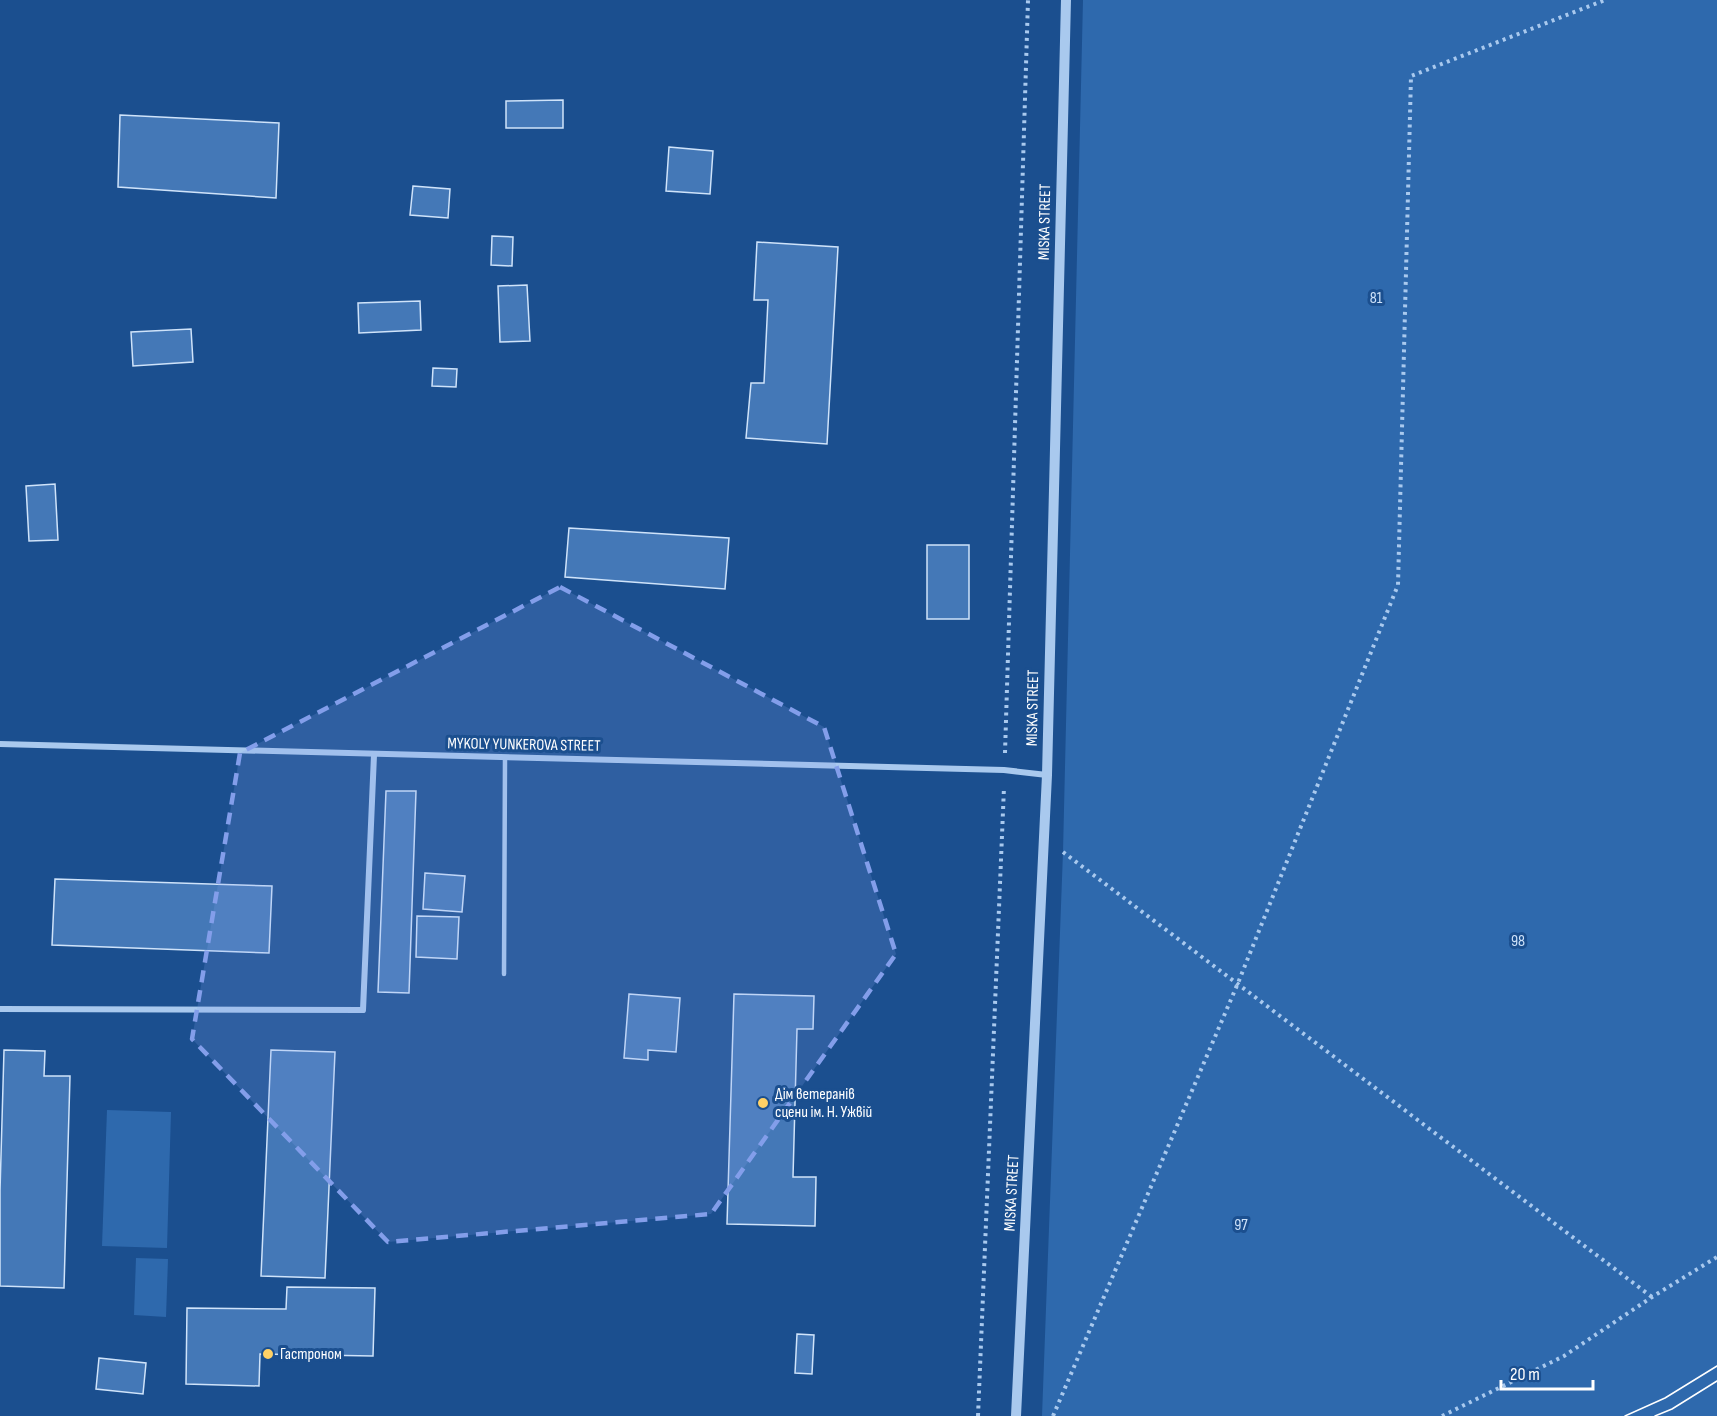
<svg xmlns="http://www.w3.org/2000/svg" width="1717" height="1416" font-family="'Sofia Sans Condensed',sans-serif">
	<rect width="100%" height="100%" fill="#1b4f8f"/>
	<g fill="#2e69ad">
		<polygon points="1083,0 1717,0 1717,1416 1042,1416 1063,852"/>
		<polygon points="107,1110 171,1112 167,1248 102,1246"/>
		<polygon points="136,1258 168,1259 166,1317 134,1315"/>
	</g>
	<g fill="#4478b7" stroke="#cfe3fa" stroke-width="1.5">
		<polygon points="563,100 563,128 506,128 506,101"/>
		<polygon points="120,115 279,123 276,198 118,187"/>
		<polygon points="669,147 713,151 710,194 666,191"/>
		<polygon points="413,186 450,189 448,218 410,215"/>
		<polygon points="492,236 513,237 512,266 491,265"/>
		<polygon points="757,242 838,247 827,444 746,438 751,383 764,383 768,300 754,300"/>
		<polygon points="527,285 530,341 500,342 498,286"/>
		<polygon points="420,301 421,330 359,333 358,303"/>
		<polygon points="191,329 193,362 133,366 131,332"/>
		<polygon points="433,368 457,369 456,387 432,386"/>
		<polygon points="55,484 58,540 29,541 26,486"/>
		<polygon points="569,528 729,538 725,589 565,577"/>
		<rect x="927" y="545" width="42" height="74"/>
		<polygon points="386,791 416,791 409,993 378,992"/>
		<polygon points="425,873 465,876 462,912 423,909"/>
		<polygon points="55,879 272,886 269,953 52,945"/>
		<polygon points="417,916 459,917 457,959 416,957"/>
		<polygon points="629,994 680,998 676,1052 648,1050 648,1060 624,1058"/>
		<polygon points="734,994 814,996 813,1029 797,1029 793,1177 816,1177 815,1226 727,1224"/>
		<polygon points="4,1050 45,1051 44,1076 70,1076 64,1288 0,1286 0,1191"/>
		<polygon points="271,1050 335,1052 325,1278 261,1276"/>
		<polygon points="287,1287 375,1288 373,1356 260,1354 259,1386 186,1384 187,1308 286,1309"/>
		<polygon points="797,1334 814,1335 812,1374 795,1373"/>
		<polygon points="99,1358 146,1363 143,1394 96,1389"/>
	</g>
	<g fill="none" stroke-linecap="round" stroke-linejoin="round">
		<g stroke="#a9c9ee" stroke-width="4" stroke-dasharray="3 4.5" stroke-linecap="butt">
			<polyline points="1005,753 1028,0"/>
			<polyline points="1063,852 1652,1297"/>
			<polyline points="978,1416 1004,787"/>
			<polyline points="1053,1416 1238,983 1398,585 1411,76 1605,0"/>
			<polyline points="1442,1416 1564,1356 1652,1297 1717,1257"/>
		</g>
		<polyline stroke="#a9c9ee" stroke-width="4.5" points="504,974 505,758"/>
		<g stroke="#a9c9ee" stroke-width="6">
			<polyline points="0,744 1004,770 1047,775"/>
			<polyline points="0,1009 363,1010 374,755"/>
		</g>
		<polyline stroke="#a9c9ee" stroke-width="10" points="1016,1416 1047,775 1066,0"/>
		<g stroke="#fff" stroke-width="1.5">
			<polyline points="1625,1416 1665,1398 1717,1366"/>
			<polyline points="1655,1416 1672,1409 1717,1381"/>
		</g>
	</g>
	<path fill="#839eea" fill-opacity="0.2" stroke="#839eea" stroke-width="4.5" stroke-dasharray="12 8" stroke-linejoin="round" d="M560,587L824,727L896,954L711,1214L388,1242L192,1039L240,753Z"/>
	<g fill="#ffd166" stroke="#1b4f8f" stroke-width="2">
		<circle cx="763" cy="1103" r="6"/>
		<circle cx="268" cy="1354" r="6"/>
	</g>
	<g text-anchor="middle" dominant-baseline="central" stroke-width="6" stroke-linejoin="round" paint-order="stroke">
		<g font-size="16" fill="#fff" stroke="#1b4f8f">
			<text transform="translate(1045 222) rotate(-89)">MISKA STREET</text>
			<text transform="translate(1033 708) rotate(-89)">MISKA STREET</text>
			<text transform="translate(524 745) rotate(1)">MYKOLY YUNKEROVA STREET</text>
			<text transform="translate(1012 1193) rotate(-87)">MISKA STREET</text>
		</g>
		<g font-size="16" fill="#cfe3fa" stroke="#1b4f8f">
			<text x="1376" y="298">81</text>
			<text x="1518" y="941">98</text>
			<text x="1241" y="1225">97</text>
		</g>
		<g font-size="16" fill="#fff" stroke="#1b4f8f" text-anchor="start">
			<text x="775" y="1094">Дім ветеранів<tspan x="775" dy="18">сцени ім. Н. Ужвій</tspan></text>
			<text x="280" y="1354">Гастроном</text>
		</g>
	</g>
	<path d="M1501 1380v9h92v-9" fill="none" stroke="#ffffff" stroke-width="3"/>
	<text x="1510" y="1380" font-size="18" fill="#ffffff" stroke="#1b4f8f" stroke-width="4.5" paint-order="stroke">20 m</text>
</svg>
